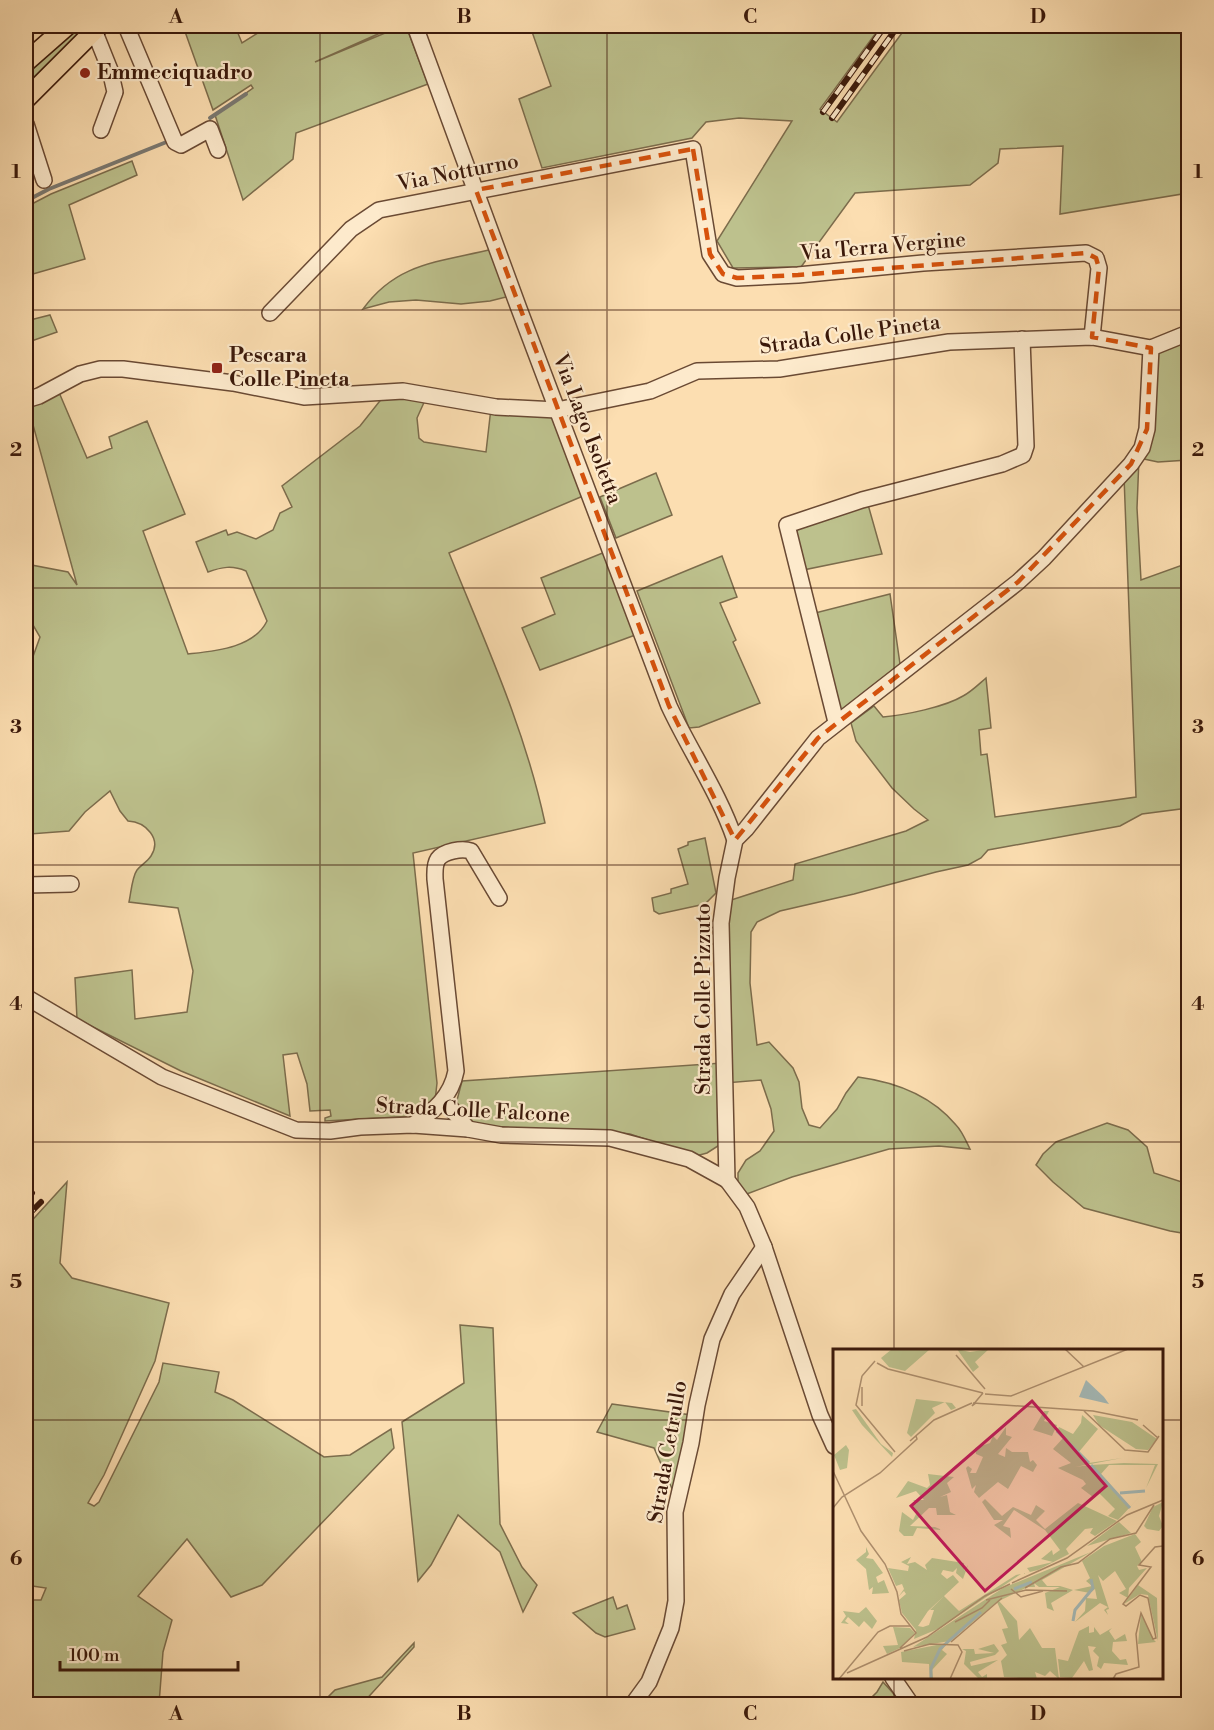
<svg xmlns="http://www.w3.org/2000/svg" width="1214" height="1730" font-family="'Libre Bodoni',serif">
	<rect width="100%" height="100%" fill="#fcdeb1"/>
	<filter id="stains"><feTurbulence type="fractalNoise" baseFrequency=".00333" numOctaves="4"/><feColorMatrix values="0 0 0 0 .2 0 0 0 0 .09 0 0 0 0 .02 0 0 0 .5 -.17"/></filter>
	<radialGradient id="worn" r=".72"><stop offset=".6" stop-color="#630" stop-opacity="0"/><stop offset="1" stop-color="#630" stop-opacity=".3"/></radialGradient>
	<g fill="#bdc18d" stroke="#7c6c4c" stroke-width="1.5">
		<polygon points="78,26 90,26 26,92 26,71"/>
		<polygon points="183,26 235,26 242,43 269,26 396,26 315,62 402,26 406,26 428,84 296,133 293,159 243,200 215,115 253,88 251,85 213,110"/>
		<polygon points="530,26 881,26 820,109 837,122 907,26 1188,26 1188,193 1060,214 1063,146 1000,149 998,163 970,185 855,193 801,267 733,268 717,241 792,121 739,118 706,122 692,138 542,168 519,99 551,86"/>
		<polygon points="132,161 137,175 69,205 85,259 26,276 26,207 51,194"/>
		<path d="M493,249L510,296L490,301L461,304L416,300L389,302L363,309C397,262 440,262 493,249Z"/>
		<polygon points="50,315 57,332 26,343 26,321"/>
		<path d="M1188,337V460L1158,462L1139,458L1137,508L1141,580L1188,563V808L1142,814L1120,826L988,850L981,858L968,865L936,872L854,894L780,911L757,922L751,932L750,983L757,1045L769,1042L793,1068L799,1082L802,1108L809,1125L820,1128L837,1109L846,1093L858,1077C895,1082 931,1095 956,1125C962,1131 966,1141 970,1149L939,1146L889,1149L792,1177L744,1195L738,1187V1173L746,1160L760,1151L774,1131L771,1109L761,1080L725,1083L728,901L793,880L795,864L906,831L928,820L914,809L892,788L856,741L851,723L874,706L883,717C905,715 945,707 963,696C971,692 979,684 986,678L991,728L979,730L981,755L987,754L995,817L1136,797L1124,476L1139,458L1158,348Z"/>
		<path d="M58,390L87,458L112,448L109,437L147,421L185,514L143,531L188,654C215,651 254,648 267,621L246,571C232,565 222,567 208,572L196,542L226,530L228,535L237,532L256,539L273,530L280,513L292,507L282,486L360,426L383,397L426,398L417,418L419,438L424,442L486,452L491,408L553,414L583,496L449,553C485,642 525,729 545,823L413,853L437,1083L435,1101L416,1116L325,1121V1118L331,1116L330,1110L310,1111L307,1084L297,1053L283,1055L290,1116L181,1071L77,1019L75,978L132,970L135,1019L187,1012L193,971L178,908L129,902C131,893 132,877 137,870C141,865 147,862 151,856C162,839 146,822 128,821L120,811L110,791L85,812L69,831L30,834L31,803L26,799V676L40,637L26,613V564L68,572L77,585L27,403Z"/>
		<polygon points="656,473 672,515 616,538 600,497"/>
		<polygon points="867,501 882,554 803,570 795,539 798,525"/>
		<polygon points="605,552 638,634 540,670 522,628 555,614 541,578"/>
		<polygon points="722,556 737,597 720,603 736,640 733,642 760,703 699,727 689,728 637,591"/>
		<polygon points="890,594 900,664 838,713 815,613"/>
		<polygon points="705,838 716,893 705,904 659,914 654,911 652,898 671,893 671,889 688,884 678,849 688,845 688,842"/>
		<polygon points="722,1063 721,1144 707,1153 696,1156 630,1134 605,1131 561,1132 474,1126 456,1104 462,1081"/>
		<polygon points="1107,1123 1128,1130 1147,1147 1154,1173 1188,1184 1188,1234 1170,1231 1084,1208 1053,1182 1036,1165 1043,1154 1056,1142"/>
		<polygon points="67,1182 60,1263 72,1278 169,1303 155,1361 104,1475 88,1503 94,1506 99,1502 159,1382 163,1363 219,1372 215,1392 233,1400 324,1457 350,1455 391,1429 394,1448 262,1585 231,1597 187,1539 138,1596 172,1620 163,1652 159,1704 26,1704 26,1600 41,1600 46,1588 26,1585 26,1227"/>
		<polygon points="460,1325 493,1328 500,1524 522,1567 537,1585 523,1612 500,1552 458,1515 431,1565 418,1581 402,1422 464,1383"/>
		<polygon points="612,1404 691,1415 673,1491 654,1448 597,1432"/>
		<polygon points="613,1597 617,1609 627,1605 635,1629 605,1637 596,1633 573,1613"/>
		<polygon points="414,1643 414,1647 362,1704 321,1704 335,1690 382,1677"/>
		<polygon points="883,1682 903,1704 865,1704 877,1692"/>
	</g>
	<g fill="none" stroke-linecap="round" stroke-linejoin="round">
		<g stroke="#7a7972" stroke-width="4">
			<polyline points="210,118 246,94"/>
			<polyline points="26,201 49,189 169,141"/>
		</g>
		<g stroke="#6a4a34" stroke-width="18">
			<g id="minor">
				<polyline points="126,26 175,142 181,145 210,129 218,150"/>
				<path d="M415,26L518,306L669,706C690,751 719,793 735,840"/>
				<polyline points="94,30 110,70 115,92 101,130"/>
				<polyline points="26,124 44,180"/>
				<polyline points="270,313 351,229 379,210 693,149 710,254 723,274 737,278 798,275 923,263 1086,253 1096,258 1099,268 1092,337"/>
				<polyline points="26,400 39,396 80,374 100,369 123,369 233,383 304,397 403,391 496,407 557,410 650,391 697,371 779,369 949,342 1092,337 1151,348 1188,333"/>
				<polyline points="836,722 787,525 862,500 1002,464 1023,455 1026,446 1022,339"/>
				<polyline points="26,885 71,884"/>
				<polyline points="26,997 162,1077 296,1130 330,1131 360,1127 413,1125 468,1129 501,1135 610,1138 689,1159 727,1180"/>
				<polyline points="444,1100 468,1129"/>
				<path d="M413,1125C434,1111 451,1097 456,1071L435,879C435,873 434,865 438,859C444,851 462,848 471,851L499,898"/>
				<polyline points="834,1446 820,1415 764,1247 747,1207 727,1180 721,923 727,878 735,840 746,829 818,738 1018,582 1044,558 1131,464 1142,448 1147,429 1151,348"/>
				<polyline points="893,1678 911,1704"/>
				<polyline points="633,1704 649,1682 671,1628 676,1601 675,1512 691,1443 697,1405 712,1339 732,1294 764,1247"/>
			</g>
		</g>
		<g stroke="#3a180a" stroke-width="21">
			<g id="major">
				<polyline points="26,62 67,26"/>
				<polyline points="26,99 99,26"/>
			</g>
		</g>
		<use href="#minor" stroke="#fdeacc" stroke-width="15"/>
		<use href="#major" stroke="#fcdeb1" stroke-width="18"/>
		<g stroke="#3a180a" stroke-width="6">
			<g id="rail">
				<polyline points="823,112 885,26"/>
				<polyline points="832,118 898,26"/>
				<polyline points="26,1200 32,1193"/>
				<polyline points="26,1217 41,1202"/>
			</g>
		</g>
		<use href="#rail" stroke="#fdeacc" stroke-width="4" stroke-dasharray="11" stroke-linecap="butt"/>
	</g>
	<path fill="none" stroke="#d7520c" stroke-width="4.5" stroke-dasharray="12 8" stroke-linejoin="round" d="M693,149L710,254L723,274L737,278L798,275L1086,253L1096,258L1099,268L1092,337L1151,348L1147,429L1131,464L1018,582L818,738L735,840L669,706L476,190Z"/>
	<path fill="none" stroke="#3a180a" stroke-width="1.5" stroke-opacity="0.55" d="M320,26V1704M607,26V1704M894,26V1350M26,310H1188M26,588H1188M26,865H1188M26,1142H1188M26,1420H834M1162,1420H1188M894,1678V1704"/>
	<g fill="#8f2418" stroke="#fdeacc" stroke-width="2">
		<circle cx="85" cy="73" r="6"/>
		<rect x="211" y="362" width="12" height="12" rx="3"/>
	</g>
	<g text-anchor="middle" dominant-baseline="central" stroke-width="4.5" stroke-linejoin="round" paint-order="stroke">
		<g font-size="21" font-weight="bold" fill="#3a180a" stroke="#fdeacc" text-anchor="start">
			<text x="97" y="73">Emmeciquadro</text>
			<text x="229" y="356">Pescara<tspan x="229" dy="24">Colle Pineta</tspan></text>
		</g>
		<g font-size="21" fill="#3a180a" stroke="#fdeacc">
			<text transform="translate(458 173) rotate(-11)">Via Notturno</text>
			<text transform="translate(883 247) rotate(-5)">Via Terra Vergine</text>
			<text transform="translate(850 335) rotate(-8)">Strada Colle Pineta</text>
			<text transform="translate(587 429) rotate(69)">Via Lago Isoletta</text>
			<text transform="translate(704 999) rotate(-90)">Strada Colle Pizzuto</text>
			<text transform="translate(473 1111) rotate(3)">Strada Colle Falcone</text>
			<text transform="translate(668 1452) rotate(-80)">Strada Cetrullo</text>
		</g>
	</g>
	<g transform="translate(833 1349)">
		<rect width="330" height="330" fill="#fcdeb1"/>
		<path d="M59,0H95L96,1L72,22L56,18L48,9ZM124,0L137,3L156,0L142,13L146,18L140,23ZM83,50L119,54L123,59L118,61L112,53L99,59L102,64L78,88L74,84ZM23,60L48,95L60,104L59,108L29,76L19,61ZM211,62H216L211,72L224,76L219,87L200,81ZM249,66L265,80L245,104L256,114L289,109L242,118L257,116L267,126L258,116L291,114L325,115L313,139L322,116H276L268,125L297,158L312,142L285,171L275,167L282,160L266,144L260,148L248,139L253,135L250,131L225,119L238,114L220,100L231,88L223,83L226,78L240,85L248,74ZM260,66L299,73L324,90L315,101L303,100L266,76ZM173,78V86L179,88L165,105L172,108L173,99L179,103H195L197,113L200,111L204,116L200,123L188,117L175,140L165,133L146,149L141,143L143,136L139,140L133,119L135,117L139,120L137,124H143L150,108L143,105L142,99L157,94L160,87L164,91ZM13,96L16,101L14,119L7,121L1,106ZM95,125L121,128L114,134L118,143L107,148L114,146L117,163L123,166H104L103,159H96L77,177L102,178L109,181L84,179L80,187H71L66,182L69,163L80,171L84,163L78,158L84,154L80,151H91L83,142L63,149L75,132L94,139L97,136ZM152,150L169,167L180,158L198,166L203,156L212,162L203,171L212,180L245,154L284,172L262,187L257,184L260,179L252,180L233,200L236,205L205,221L188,225L107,279L81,290L83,281L69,264L66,251L73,245L71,242L66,247L71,240L69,235L63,237L55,219L75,222L76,217L68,213L78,208L74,215L82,213L94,221L92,216L99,209L131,214V222L135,216L130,230L123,224L124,219L120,223L110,221L108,225L114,230L120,226L126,233L95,262L85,277L90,278L96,276L101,261H97L111,247L126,262L183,226L197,223L194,219L220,213L208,210L219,201L220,206L227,201L212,181L181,161L170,177L177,179L178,189L161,176L170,171H161L149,153ZM330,153L326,167L330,177L326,182L314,180L311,177L320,158ZM286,173L298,184L254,197ZM302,185L308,193L302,198L309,213L304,217L306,221L314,219L296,239L295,249L286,244L293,240L282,222L270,232L265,226L276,260L273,261L275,266L271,261L275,258L267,254L242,273L252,262L253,249L264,250L262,240L257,244L241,241L259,237L253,232L257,229L249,212L271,197ZM33,198L36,205L33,209L40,210L50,224L43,228L45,234L51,231L56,244L39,245L40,238L36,241L33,220L23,211L33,203ZM258,203L209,231L214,237H227L240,241L218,254L221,262L214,259L212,244L227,238H206L201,234L202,238H195L166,252L184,272L186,291L197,279L209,299H222L226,330L217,322L212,327L202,323L204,330L171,328L168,312L174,306L168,296L174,294L169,280L175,279L164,253L117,292L80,298L170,239ZM305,236L324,249L325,292L315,246L307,245L291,255ZM33,258L44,272L39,280L31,272L26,278L15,268L12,272L16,275L8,274L13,267L10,262L26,264ZM308,265L321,291L323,293L305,295ZM256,277V284L261,283V278L267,286L279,279L276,282L282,291L292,285L294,292L280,293L279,302L287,311L293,310L295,316L271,314L268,320L264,317L266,308L260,302L263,298L255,297L260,321L256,322L251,312L239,329L227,328L225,310L235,312L246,282ZM60,278L77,279L82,284L67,299L54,305L50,297L65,296ZM114,294L109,301L114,305L99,321L100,329L104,330H97L96,315L69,313L68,303ZM161,295L166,302L162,306L137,313L138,317L165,311L145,323L149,328L154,325V330H146L131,315L133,302L129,300H141L142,305L161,304L145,300Z" fill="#bdc18d"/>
		<path d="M253,31L271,48L276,55L246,48Z" fill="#a4b9b7"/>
		<path fill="none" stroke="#a4b9b7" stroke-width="3" d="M224,82L256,114M258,116L297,159M287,144L312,142M181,240L199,233M240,272L242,261L260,239L258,230M98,330V319L107,300L148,263"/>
		<path fill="none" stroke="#ae8f6e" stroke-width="1.5" d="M232,0L251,18M123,6L152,40M44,14L55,20L150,44M29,27L23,56L62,103M29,27L42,12M152,45L178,47L295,0M140,54L260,62L305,71M143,54L139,57L150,44M29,57V38M251,62L292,101L315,103L326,87M310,76L325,89M77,92L101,71L139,54M0,122L28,182L52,215L64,243L68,265L83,284L67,299M0,159L9,148L47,124L84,90L83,87M179,234L234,209L294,166L330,151M192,239L228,218L245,214L277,190L303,184L321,156M178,240L188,248L210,242M153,251L193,241L234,242M122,273L149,259L157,251M118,293L169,249M71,302L97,295L125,296L129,303L117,330M14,324L94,288L152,247L177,235M6,330L45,283L57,277H78M280,330L283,325L306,318L303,285L308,264L320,290L323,289L315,249L307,246L293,257L290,255L318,218L306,216L322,198L330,197"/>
		<path fill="#c2185b" fill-opacity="0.15" stroke="#c2185b" stroke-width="3" d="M199,52L273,137L152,242L78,157Z"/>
		<rect width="330" height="330" fill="none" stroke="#3a180a" stroke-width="3"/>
	</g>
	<rect width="1214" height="1730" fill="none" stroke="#fcdeb1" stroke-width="66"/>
	<path d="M60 1661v9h178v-9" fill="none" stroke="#3a180a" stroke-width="3"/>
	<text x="69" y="1661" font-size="18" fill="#3a180a" stroke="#fdeacc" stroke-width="4.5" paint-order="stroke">100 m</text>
	<rect x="33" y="33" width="1148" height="1664" fill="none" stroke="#3a180a" stroke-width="2"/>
	<g font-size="20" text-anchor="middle" font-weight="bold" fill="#3a180a">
		<text x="176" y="23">A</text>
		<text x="464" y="23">B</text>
		<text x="750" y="23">C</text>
		<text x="1038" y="23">D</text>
		<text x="16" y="178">1</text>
		<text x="1198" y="178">1</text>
		<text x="16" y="456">2</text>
		<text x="1198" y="456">2</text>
		<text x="16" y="733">3</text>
		<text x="1198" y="733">3</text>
		<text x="16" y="1010">4</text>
		<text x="1198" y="1010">4</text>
		<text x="16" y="1288">5</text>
		<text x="1198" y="1288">5</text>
		<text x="16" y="1565">6</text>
		<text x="1198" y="1565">6</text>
		<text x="176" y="1720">A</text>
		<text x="464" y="1720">B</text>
		<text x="750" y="1720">C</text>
		<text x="1038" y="1720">D</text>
	</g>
	<rect width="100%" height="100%" filter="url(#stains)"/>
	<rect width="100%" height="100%" fill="url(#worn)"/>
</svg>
